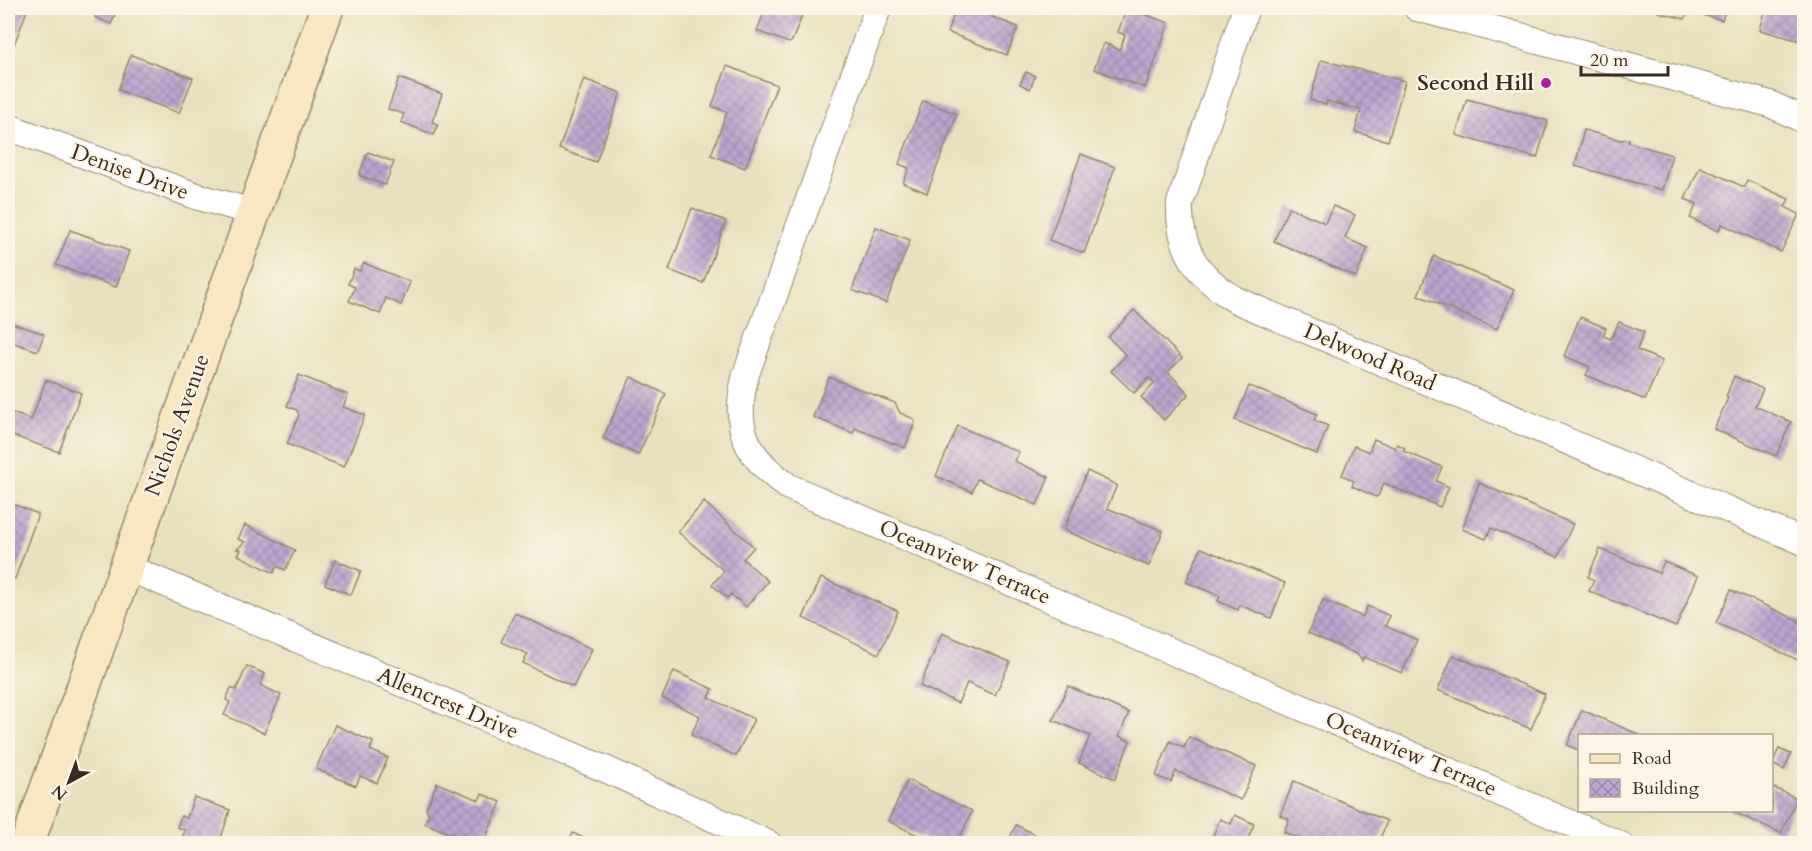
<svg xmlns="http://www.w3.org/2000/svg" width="1812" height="851" font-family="Cardo,serif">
	<defs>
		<pattern id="building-cross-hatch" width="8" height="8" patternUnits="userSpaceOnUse" patternTransform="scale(1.5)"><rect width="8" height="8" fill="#bea4d0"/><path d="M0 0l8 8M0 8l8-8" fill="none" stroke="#9c86a8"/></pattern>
	</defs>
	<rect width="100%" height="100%" fill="#fcf5e5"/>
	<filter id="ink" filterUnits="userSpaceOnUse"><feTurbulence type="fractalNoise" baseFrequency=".0167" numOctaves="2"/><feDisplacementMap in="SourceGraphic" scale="12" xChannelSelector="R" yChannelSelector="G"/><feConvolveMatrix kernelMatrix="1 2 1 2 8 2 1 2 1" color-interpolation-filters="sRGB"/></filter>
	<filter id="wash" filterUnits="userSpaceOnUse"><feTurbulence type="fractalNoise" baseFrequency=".008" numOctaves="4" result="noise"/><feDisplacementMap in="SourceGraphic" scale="24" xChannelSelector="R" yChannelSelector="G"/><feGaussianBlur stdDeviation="1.35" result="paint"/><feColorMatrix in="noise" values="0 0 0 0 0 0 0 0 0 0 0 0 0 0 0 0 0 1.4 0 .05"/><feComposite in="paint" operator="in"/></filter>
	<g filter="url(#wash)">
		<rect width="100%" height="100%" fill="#e9e1bd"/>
		<g id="blocks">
			<g fill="url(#building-cross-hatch)">
				<polygon points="8,8 28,8 12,50 8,48"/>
				<polygon points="99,8 118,8 111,24 95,17"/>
				<polygon points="766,8 805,8 792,41 789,43 757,31"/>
				<polygon points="957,8 996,8 992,17 1018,27 1007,55 947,32"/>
				<polygon points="1127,8 1169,23 1145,88 1094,69 1104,43 1120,50 1125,35 1118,32"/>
				<polygon points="1659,8 1726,8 1722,20 1687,11 1685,19 1658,12"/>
				<polygon points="1766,8 1804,8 1804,42 1760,30"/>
				<polygon points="131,55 193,78 179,113 118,90"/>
				<polygon points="1321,60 1405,81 1388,141 1355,132 1361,110 1327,101 1326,105 1310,100"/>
				<polygon points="727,66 777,85 745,168 711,155 727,112 712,106"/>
				<polygon points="1026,72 1035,76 1030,89 1020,84"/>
				<polygon points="399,78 442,94 432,122 438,124 434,135 401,122 404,114 388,109"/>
				<polygon points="584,79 621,93 596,162 559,149"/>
				<polygon points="1467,99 1548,121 1537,158 1456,135"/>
				<polygon points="923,101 957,114 927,193 903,183 909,168 899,164"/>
				<polygon points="1584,130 1620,140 1629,139 1628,142 1672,155 1662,190 1575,166"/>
				<polygon points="368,152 394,162 385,185 359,175"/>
				<polygon points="1081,154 1115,167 1084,253 1049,240"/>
				<polygon points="1700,167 1744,187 1747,180 1789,199 1785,207 1799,214 1781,252 1722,224 1718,231 1690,218 1697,204 1685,199"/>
				<polygon points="1333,206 1355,215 1345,238 1368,248 1356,277 1274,241 1289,207 1325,223"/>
				<polygon points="692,208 726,221 703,283 669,270"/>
				<polygon points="876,227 910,240 886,303 852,290"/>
				<polygon points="70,230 129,251 116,287 56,265"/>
				<polygon points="1434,256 1514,290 1497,329 1418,295"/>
				<polygon points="364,263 410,282 401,305 386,298 380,314 349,301 355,287 348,284 354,269 360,271"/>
				<polygon points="1134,310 1182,358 1168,372 1189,394 1164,420 1141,397 1155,383 1149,378 1134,393 1111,371 1126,355 1108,337"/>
				<polygon points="1580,317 1606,328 1603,336 1611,339 1619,322 1644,332 1637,350 1662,361 1645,400 1586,375 1590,367 1564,356"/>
				<polygon points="9,322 44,334 38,351 8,341"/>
				<polygon points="299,375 348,395 343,407 365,415 344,467 287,444 299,415 297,410 287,406"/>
				<polygon points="1734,376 1763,389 1755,406 1791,422 1776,456 1714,429 1728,398 1726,397"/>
				<polygon points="631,377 666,394 638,455 603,438"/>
				<polygon points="829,377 895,403 900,413 914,419 915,422 905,448 855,428 853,433 813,417"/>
				<polygon points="46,380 81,393 59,452 8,434 8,427 13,413 31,420"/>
				<polygon points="1249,386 1317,414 1314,420 1328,426 1317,454 1235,420"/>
				<polygon points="958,426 1019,452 1014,461 1049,477 1037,505 977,479 972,492 936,476"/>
				<polygon points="1374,439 1395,448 1397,444 1405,448 1403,451 1442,467 1436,481 1449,487 1440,507 1384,483 1378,496 1376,497 1352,486 1354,481 1342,475 1354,446 1369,452"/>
				<polygon points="1087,471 1117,485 1107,508 1163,531 1149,566 1064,530"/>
				<polygon points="1479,483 1573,524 1558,557 1491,528 1486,539 1462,529"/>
				<polygon points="8,502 38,514 15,579 8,576"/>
				<polygon points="704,502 754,547 743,559 768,581 746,607 731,594 727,598 712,585 724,571 678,532"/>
				<polygon points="245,525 295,550 285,570 277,566 274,573 238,555 241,550 237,549 245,542 238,539"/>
				<polygon points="1201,548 1285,583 1271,618 1240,605 1238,610 1218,601 1220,596 1186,582"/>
				<polygon points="1600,549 1659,573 1664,562 1698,576 1676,627 1589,591 1594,580 1588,577"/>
				<polygon points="335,560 361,571 351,595 325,584"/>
				<polygon points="821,578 898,611 879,654 803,618"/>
				<polygon points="1731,590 1804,623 1804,647 1798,660 1716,623"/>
				<polygon points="1323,600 1363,617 1367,606 1390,616 1385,626 1417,640 1402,673 1363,657 1362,661 1357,654 1308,633"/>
				<polygon points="515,613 592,649 573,687 523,663 528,654 501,642"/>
				<polygon points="942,633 1010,662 995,695 967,683 958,703 920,686"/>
				<polygon points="1453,655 1545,694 1531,729 1438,690"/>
				<polygon points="247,666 265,674 260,685 281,695 264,733 224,715 230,702 226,700 231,688 236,690"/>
				<polygon points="674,671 713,689 709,698 754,719 736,756 691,735 700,716 662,698"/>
				<polygon points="1068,686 1129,713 1119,736 1130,741 1115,779 1079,763 1090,736 1053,720"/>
				<polygon points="1582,710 1642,736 1580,736 1580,751 1567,745"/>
				<polygon points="335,725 373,742 370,750 388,758 377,783 360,776 356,786 316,769"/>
				<polygon points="1189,737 1256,766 1241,800 1176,771 1171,782 1156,776 1170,741 1184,748"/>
				<polygon points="1779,749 1791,754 1784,770 1772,764"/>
				<polygon points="908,780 972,811 957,844 943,844 936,840 934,843 888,821"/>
				<polygon points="1294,781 1387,821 1378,844 1346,844 1332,838 1329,844 1312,844 1284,832 1289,819 1280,815"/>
				<polygon points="437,783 479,800 482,794 501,802 483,844 475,844 425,823 429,814 426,809"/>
				<polygon points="1772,787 1797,798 1781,833 1729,810 1772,810"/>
				<polygon points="194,797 230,810 219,844 180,844 185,830 177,827 181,816 187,818"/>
				<polygon points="1235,815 1254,824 1246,844 1225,844 1212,838 1220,819 1231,824"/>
				<polygon points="1016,825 1036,835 1032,844 1007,844"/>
				<polygon points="573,833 595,844 568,844"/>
			</g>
		</g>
	</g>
	<g filter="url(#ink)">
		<use href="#blocks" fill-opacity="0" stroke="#92866e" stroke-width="1.5"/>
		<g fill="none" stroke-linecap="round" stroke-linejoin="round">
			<g stroke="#92866e" stroke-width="28">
				<g id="street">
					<path d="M878,8L746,374C732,427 745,456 789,487L1619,844"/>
					<path d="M1246,8L1180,203C1178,249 1198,277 1236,300L1804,542"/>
					<polyline points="1417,8 1770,104 1804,120"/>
					<polyline points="8,127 199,197 253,212"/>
					<polyline points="126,567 605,769 769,844"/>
				</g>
			</g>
			<g stroke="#92866e" stroke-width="36">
				<polyline id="secondary" points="27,844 327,8"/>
			</g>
			<use href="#street" stroke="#fff" stroke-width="26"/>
			<use href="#secondary" stroke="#f9e7c3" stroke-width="33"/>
		</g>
	</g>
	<circle fill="#b5179e" stroke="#fcf5e5" stroke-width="2" cx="1546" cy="83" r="6"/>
	<g text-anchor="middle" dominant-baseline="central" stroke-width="4.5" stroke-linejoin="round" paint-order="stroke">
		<g font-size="22" font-weight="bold" fill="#3b2a1e" stroke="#fcf5e5" text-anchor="end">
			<text x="1534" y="83">Second Hill</text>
		</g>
		<g font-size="22" fill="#3b2a1e" stroke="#fcf5e5">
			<text transform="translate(130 172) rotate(20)">Denise Drive</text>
			<text transform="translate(1370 357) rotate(23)">Delwood Road</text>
			<text transform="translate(177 425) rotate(-70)">Nichols Avenue</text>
			<text transform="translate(965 562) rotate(23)">Oceanview Terrace</text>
			<text transform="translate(448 703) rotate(23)">Allencrest Drive</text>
			<text transform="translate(1411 754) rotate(23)">Oceanview Terrace</text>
		</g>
	</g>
	<rect width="1812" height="851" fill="none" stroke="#fcf5e5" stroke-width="30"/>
	<rect x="1578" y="734" width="195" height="78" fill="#fcf5e5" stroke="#afa495" stroke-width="1.5"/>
	<rect x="1590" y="754" width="30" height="9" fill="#f9e7c3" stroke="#afa495" stroke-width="1.5"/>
	<text x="1632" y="764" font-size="18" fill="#3b2a1e">Road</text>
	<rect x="1590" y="779" width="30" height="18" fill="url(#building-cross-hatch)" stroke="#afa495" stroke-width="1.5"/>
	<text x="1632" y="794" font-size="18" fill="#3b2a1e">Building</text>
	<g transform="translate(69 782) rotate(221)" stroke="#fcf5e5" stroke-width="4.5" paint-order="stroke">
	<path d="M0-4.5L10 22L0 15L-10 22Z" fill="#3b2a1e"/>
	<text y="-9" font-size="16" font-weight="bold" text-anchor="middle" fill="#3b2a1e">N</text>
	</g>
	<path d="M1581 66v9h87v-9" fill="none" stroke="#3b2a1e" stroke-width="3"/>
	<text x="1590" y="66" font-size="18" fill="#3b2a1e" stroke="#fcf5e5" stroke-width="4.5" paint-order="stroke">20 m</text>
</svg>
